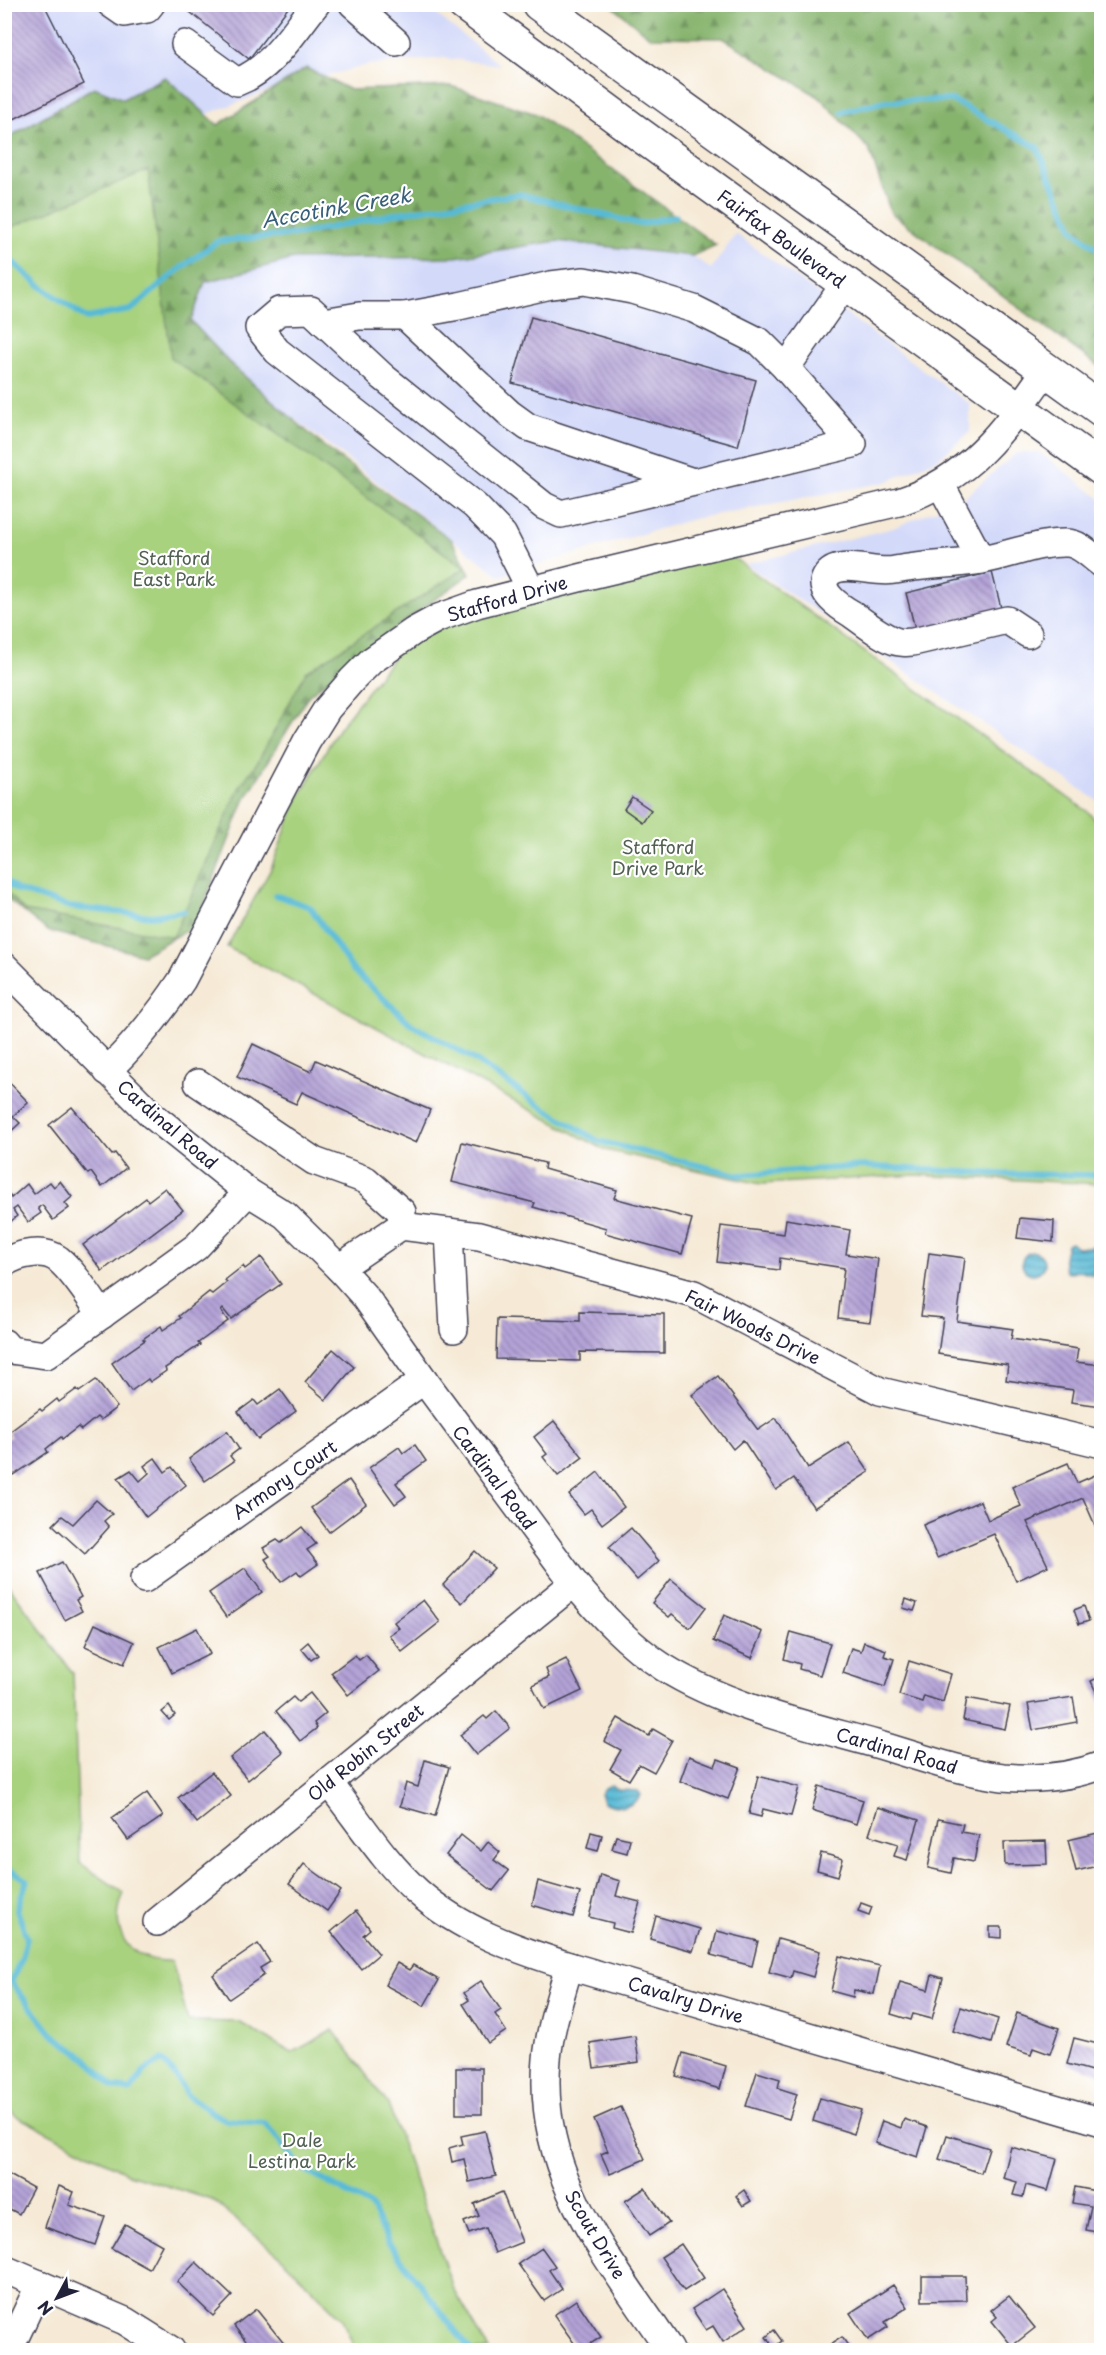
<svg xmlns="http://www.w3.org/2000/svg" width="1106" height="2355" font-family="'Playpen Sans',sans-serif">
	<defs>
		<pattern id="forest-firs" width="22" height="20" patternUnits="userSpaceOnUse" patternTransform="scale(1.5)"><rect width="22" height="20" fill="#86b46d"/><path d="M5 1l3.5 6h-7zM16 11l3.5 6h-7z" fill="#6d925b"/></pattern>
		<pattern id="water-rules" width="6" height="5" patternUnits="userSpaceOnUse" patternTransform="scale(1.5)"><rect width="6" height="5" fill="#57bad5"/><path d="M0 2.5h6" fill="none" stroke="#4897ae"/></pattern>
		<pattern id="building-back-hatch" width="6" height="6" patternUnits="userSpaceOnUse" patternTransform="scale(1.5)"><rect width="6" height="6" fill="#b4a3d7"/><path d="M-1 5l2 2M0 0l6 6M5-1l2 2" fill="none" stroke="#9284b0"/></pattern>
	</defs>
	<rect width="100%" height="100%" fill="#fff"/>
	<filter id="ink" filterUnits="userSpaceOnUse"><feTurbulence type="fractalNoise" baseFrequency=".0167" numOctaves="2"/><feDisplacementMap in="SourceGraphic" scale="12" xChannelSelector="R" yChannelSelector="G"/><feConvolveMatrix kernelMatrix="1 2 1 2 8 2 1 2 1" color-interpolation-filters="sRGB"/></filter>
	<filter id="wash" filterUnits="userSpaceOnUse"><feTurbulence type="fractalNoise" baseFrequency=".008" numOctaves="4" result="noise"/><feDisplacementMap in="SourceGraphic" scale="24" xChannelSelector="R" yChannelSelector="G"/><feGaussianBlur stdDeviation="1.35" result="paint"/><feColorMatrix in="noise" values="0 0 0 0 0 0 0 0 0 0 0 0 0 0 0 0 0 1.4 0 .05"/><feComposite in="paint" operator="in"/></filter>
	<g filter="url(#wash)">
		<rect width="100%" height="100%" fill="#f6ead6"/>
		<g fill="#d3d9f9">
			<polygon points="4,5 425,5 500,65 444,58 368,65 273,89 205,115 283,178 616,200 711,269 736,234 970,404 970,432 939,458 886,482 693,519 500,576 138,299 5,272"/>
			<polygon points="1039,452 1101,499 1101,803 746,564 893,528 965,497 1016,453"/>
		</g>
		<g fill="url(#forest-firs)" stroke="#546b54" stroke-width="1.5">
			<polygon points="611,5 1101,5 1101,368 891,213 869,149 819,97 723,38 650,37"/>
			<polygon points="306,68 350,90 451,86 536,114 716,245 692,256 557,241 455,257 294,259 205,282 191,321 232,365 327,449 452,540 470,574 383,637 309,695 244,801 196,925 143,955 48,931 5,897 4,140 94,87 123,99 165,77 218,125"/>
		</g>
		<g fill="#a8d27e" stroke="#657a5c" stroke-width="1.5">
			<polygon points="148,170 171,358 465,568 306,672 258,761 239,788 173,937 25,911 4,890 5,230"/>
			<polygon points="717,546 1088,812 1101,826 1101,1184 916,1175 761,1184 605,1150 227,947 271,869 296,802 339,728 414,631"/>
			<path d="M4,1579L73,1673L80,1863L124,1893C107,1933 130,1962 172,1961L188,2021L239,2022L292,2053L333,2030L388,2104L453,2288L489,2350H355L342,2319L280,2256L212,2200L129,2174L16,2116L5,2106Z"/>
		</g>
		<g fill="url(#water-rules)" stroke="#3c6e88" stroke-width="1.5">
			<path d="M1071,1242L1078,1248L1096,1246L1101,1249V1274L1093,1275L1076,1270L1071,1273L1066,1272C1061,1263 1065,1254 1067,1244Z"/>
			<circle cx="1033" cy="1263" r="11"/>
			<path d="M611,1785L619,1790L638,1791L641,1795C630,1810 620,1808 604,1803L600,1794L604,1788Z"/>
		</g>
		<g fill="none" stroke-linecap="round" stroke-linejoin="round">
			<g stroke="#57bad5" stroke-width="6">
				<polyline points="842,112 885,101 952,100 1037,147 1073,229 1102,253"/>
				<polyline points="4,258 7,257 39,285 86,318 131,310 177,271 218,241 301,234 398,213 519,194 640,224 676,216"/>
				<polyline points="4,880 17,890 70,907 152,916 184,911"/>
				<polyline points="275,895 310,907 353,970 411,1024 472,1058 536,1103 598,1141 739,1175 863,1166 1001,1174 1093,1175 1102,1174"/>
				<polyline points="4,1862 6,1868 27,1880 17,1910 27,1938 22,1958 11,1982 52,2034 88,2060 113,2087 131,2090 144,2071 162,2060 176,2076 186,2094 213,2113 227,2120 265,2123 301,2168 371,2206 388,2242 470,2350"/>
			</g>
		</g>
		<g id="blocks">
			<g fill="url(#building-back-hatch)">
				<polygon points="4,4 44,4 84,84 4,124"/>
				<polygon points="190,4 291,4 249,59 186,9"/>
				<polygon points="531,317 756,380 738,446 512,383"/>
				<polygon points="992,572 1002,612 916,633 906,593"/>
				<polygon points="632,797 651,810 642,822 624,809"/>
				<polygon points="253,1044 311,1072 316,1060 430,1110 416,1143 302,1092 296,1104 237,1077"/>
				<polygon points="6,1079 28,1102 13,1116 20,1123 5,1137 8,1139 4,1142"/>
				<polygon points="72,1107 112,1155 115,1153 126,1168 102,1187 91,1172 88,1174 49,1125"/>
				<polygon points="462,1142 545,1163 544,1169 617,1190 614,1198 692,1219 682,1254 605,1233 606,1228 533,1207 535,1203 452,1182"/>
				<polygon points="60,1181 72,1197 65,1203 69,1208 53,1220 42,1205 38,1208 41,1213 28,1222 17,1207 13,1210 17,1216 7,1225 4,1222 4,1187 11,1198 27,1184 34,1194 50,1182 54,1187"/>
				<polygon points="165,1188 183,1210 102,1271 83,1245 146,1198 148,1201"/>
				<polygon points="1020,1218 1054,1221 1053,1242 1017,1238"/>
				<polygon points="786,1219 850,1230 846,1254 878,1259 870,1322 838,1318 844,1268 780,1258 779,1270 717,1262 721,1226 784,1234"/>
				<polygon points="929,1253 965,1258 957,1321 1013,1329 1011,1339 1078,1349 1076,1362 1102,1365 1102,1406 1071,1402 1073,1390 1006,1380 1008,1365 938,1354 943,1318 921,1316"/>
				<polygon points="261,1257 281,1284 231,1319 223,1309 221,1311 228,1321 198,1343 200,1345 165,1368 166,1371 150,1382 148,1379 131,1391 112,1363 145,1340 143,1339 161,1326 163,1330 181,1318 179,1316 209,1292 212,1294 227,1282 225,1280 243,1266 245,1269"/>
				<polygon points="580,1312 664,1314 664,1353 580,1352 580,1361 496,1359 497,1319 580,1321"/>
				<polygon points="333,1349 354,1367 326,1400 305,1382"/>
				<polygon points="718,1376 758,1430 776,1418 808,1468 849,1442 869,1472 814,1508 794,1478 776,1490 743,1440 733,1449 692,1395"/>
				<polygon points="96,1380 117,1407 100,1420 97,1417 81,1430 78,1427 62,1439 61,1437 46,1449 48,1452 14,1475 7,1464 4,1466 4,1441 11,1436 8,1433 40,1409 42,1411 57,1399 59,1402 77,1389 79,1392"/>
				<polygon points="280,1389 296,1411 258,1439 238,1412 254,1400 258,1405"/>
				<polygon points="554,1421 583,1457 558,1476 543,1457 547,1454 534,1437"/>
				<polygon points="227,1431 239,1449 230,1456 234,1461 205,1481 189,1459"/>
				<polygon points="415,1445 426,1461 396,1483 406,1496 395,1504 369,1468 399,1447 403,1453"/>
				<polygon points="155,1458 165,1472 172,1467 186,1485 146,1517 118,1478 131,1470 140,1481 149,1473 144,1466"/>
				<polygon points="1068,1463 1077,1483 1102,1472 1102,1541 1083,1498 1027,1522 1048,1566 1016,1581 994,1534 937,1558 923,1525 980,1501 988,1520 1021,1506 1012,1487"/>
				<polygon points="598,1472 624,1507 602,1524 591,1509 584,1514 569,1495"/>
				<polygon points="349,1480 366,1504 329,1532 311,1508"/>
				<polygon points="96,1500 112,1514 104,1521 109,1527 85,1554 53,1525 62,1516 73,1524"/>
				<polygon points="302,1527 316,1544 307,1550 318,1564 301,1576 297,1571 281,1582 265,1559 270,1556 263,1548 277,1540 281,1543"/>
				<polygon points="631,1528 659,1561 637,1580 609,1547"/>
				<polygon points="475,1551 494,1568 462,1603 443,1585"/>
				<polygon points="62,1562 81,1597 76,1600 82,1611 65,1620 40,1573"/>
				<polygon points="245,1568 262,1592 226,1617 209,1593"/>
				<polygon points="671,1579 706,1607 690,1628 672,1614 669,1617 652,1603"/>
				<polygon points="906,1599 917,1603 914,1611 903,1608"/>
				<polygon points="423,1600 440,1622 402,1652 389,1635 399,1628 394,1622"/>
				<polygon points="1084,1606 1089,1621 1079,1624 1074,1610"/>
				<polygon points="724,1615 763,1632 752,1658 713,1641"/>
				<polygon points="95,1624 134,1642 124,1664 85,1646"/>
				<polygon points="197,1628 210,1654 172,1673 159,1647"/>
				<polygon points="791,1632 830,1643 820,1675 799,1669 800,1664 784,1659"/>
				<polygon points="308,1642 318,1655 311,1660 301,1648"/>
				<polygon points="864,1642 886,1650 884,1656 894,1659 885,1687 843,1673 851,1648 861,1651"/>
				<polygon points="355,1655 359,1660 366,1655 379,1671 348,1695 331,1673"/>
				<polygon points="566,1659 582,1691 544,1709 532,1685 549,1677 546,1669"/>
				<polygon points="909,1661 951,1674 943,1702 924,1696 922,1702 899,1695"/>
				<polygon points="1102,1676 1102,1705 1091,1681"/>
				<polygon points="310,1693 326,1713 314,1723 317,1728 300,1741 276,1711 293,1697 298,1702"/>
				<polygon points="1073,1697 1077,1722 1033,1730 1028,1704"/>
				<polygon points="967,1698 1010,1706 1005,1729 963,1720"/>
				<polygon points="169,1706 175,1715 169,1720 162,1712"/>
				<polygon points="496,1711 510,1728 476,1755 460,1735 484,1716 487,1719"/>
				<polygon points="618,1718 649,1736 653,1729 672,1740 654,1772 639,1764 629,1780 610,1769 621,1750 604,1741"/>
				<polygon points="265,1730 283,1752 248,1780 230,1758"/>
				<polygon points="689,1756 715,1766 718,1759 740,1767 728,1799 680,1781"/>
				<polygon points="425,1760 449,1767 435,1816 400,1806 406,1783 418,1787"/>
				<polygon points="212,1772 231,1796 197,1823 178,1798"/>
				<polygon points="758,1776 799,1787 791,1816 763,1809 761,1817 749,1814"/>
				<polygon points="819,1786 863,1800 856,1824 812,1810"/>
				<polygon points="147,1793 163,1816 128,1840 112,1818"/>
				<polygon points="878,1807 919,1820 907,1860 894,1856 898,1844 869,1835"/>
				<polygon points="938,1819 963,1824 961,1832 979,1835 974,1862 954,1858 951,1873 928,1868"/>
				<polygon points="591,1832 602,1835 598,1851 587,1848"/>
				<polygon points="1102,1832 1102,1865 1076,1871 1068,1840"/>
				<polygon points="461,1835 481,1851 488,1842 500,1852 494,1860 509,1871 493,1891 446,1855"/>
				<polygon points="616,1836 630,1839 627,1853 612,1849"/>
				<polygon points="1046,1841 1047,1864 1005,1865 1004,1842"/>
				<polygon points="821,1853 843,1859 838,1876 817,1870"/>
				<polygon points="304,1864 341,1891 327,1911 289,1884"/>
				<polygon points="600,1875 620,1881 616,1896 640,1902 631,1933 612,1928 613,1923 589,1917"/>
				<polygon points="538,1881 580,1893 573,1917 532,1905"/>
				<polygon points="861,1903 872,1907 869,1915 858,1911"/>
				<polygon points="356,1911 370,1929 363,1935 379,1954 361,1969 331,1932"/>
				<polygon points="656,1916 700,1929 693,1951 650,1939"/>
				<polygon points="990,1927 1002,1927 1002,1938 990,1937"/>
				<polygon points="717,1931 758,1941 752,1966 711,1955"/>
				<polygon points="778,1939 820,1951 813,1977 793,1971 791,1978 769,1972"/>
				<polygon points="258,1944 270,1962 260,1968 264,1975 229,1999 213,1975"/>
				<polygon points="839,1956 880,1966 874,1994 854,1990 853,1997 831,1991"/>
				<polygon points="397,1963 409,1970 413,1965 439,1980 424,2006 385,1985"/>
				<polygon points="932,1975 943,1978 932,2019 913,2014 911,2020 891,2014 900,1982 928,1990"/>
				<polygon points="481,1981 501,2010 495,2014 506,2031 488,2043 463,2004 469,2000 464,1993"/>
				<polygon points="961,2007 998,2019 991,2043 953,2031"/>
				<polygon points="1017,2013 1059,2028 1050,2054 1033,2048 1031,2055 1006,2047"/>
				<polygon points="635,2036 639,2062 594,2068 590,2043"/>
				<polygon points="1074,2038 1102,2045 1102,2074 1067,2064"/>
				<polygon points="683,2053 726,2066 720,2089 676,2076"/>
				<rect x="456" y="2068" width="26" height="46"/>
				<polygon points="757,2072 780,2079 778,2088 797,2094 789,2119 746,2106"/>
				<polygon points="820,2098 861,2110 854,2134 813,2121"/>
				<polygon points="621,2107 645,2159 610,2174 601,2154 608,2151 594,2119"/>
				<polygon points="904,2119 927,2127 918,2157 875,2143 882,2121 901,2128"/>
				<polygon points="485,2131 496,2176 469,2182 464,2159 452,2162 449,2148 463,2144 461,2136"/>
				<polygon points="947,2135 989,2148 981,2173 939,2159"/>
				<polygon points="1011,2147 1057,2159 1048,2191 1026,2185 1023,2197 1013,2195 1017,2182 1003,2178"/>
				<polygon points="4,2172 33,2188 19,2214 4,2206"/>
				<polygon points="1099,2174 1102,2174 1102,2233 1086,2230 1091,2206 1072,2203 1075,2187 1096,2191"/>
				<polygon points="59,2186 74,2192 69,2205 105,2217 95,2245 45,2227"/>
				<polygon points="645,2188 669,2223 649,2236 625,2201"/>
				<polygon points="744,2190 751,2201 743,2206 736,2196"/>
				<polygon points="502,2192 522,2242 495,2253 485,2228 469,2234 464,2222 479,2216 474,2204"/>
				<polygon points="125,2224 162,2245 149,2269 111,2248"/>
				<polygon points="681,2244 704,2278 684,2291 661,2257"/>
				<polygon points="542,2248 555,2266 549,2270 562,2289 544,2301 518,2264"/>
				<polygon points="196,2262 232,2296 213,2316 177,2282"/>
				<polygon points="922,2276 965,2276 966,2300 922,2301"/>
				<polygon points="893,2285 908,2307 885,2322 888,2327 868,2340 850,2313"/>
				<polygon points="722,2289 747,2326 723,2342 713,2326 706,2330 692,2309"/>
				<polygon points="1009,2296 1035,2328 1012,2346 992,2321 997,2317 991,2310"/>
				<polygon points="576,2300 601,2337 581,2350 579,2350 554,2315"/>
				<polygon points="256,2309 286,2346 279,2350 253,2350 234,2326"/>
				<polygon points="774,2330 782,2341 774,2347 766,2337"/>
				<polygon points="842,2337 851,2350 822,2350"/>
			</g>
		</g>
	</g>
	<g filter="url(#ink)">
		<use href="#blocks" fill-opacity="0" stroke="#424052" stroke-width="1.5"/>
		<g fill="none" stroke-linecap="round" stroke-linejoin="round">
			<g stroke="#424052" stroke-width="30">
				<g id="minor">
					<polyline points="111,4 124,13 147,9 151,4"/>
					<polyline points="353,4 396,42"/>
					<path d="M185,44L237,82C272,69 293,32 316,4"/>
					<polyline points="405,316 510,414 528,427 693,482"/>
					<polyline points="324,322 359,316 405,316 459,306 551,285 584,281 632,290 694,309 760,342 786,368"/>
					<polyline points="941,485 981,560"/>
					<polyline points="531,590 503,535 475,506 277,351 259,328 279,311 311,310 383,377 544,506 561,514 853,444 786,368 845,284"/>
					<path d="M1028,634L1007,620L913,642C909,642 903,643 899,642C886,640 863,622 852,614C840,607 817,592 826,577C838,557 875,575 895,570C925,564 953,565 982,560C1010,555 1039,542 1067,543C1080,543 1092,557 1102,564"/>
					<path d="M4,966L152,1115L248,1192L285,1215L339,1268L366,1298L424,1380L574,1583C601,1615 628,1644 663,1667C727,1707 804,1724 876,1744C917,1756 960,1772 1003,1777C1035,1780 1071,1777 1102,1765"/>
					<path d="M107,1071C137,1042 159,1015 182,980L307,741L327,709L352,680L371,661L414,631L438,618L477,604L583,577L899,502C971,478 1004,430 1046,370"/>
					<polyline points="198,1083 314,1161 366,1180 402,1212 401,1226"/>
					<polyline points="449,1232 454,1329"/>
					<path d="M4,1263C18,1254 43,1248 58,1259C74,1272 90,1298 102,1315"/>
					<polyline points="339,1268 401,1226 479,1236 694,1294 880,1391 1102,1444"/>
					<polyline points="4,1343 10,1350 46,1355 196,1247 248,1192"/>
					<polyline points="144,1579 424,1380"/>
					<path d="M328,1782C357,1818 383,1861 418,1892C461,1930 515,1949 569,1966L1102,2122"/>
					<polyline points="157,1922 574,1583"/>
					<path d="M569,1966C561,1996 550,2027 547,2059C536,2177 609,2258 670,2350"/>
					<polyline points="4,2269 125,2321 171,2350"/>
					<polyline points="9,2350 40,2284"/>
				</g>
			</g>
			<g stroke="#424052" stroke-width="36">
				<g id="major">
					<polyline points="464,4 639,134 1102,469"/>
					<polyline points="539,4 1102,410"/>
				</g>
			</g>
			<use href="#minor" stroke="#fff" stroke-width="27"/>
			<use href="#major" stroke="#fff" stroke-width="33"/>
		</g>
	</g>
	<g text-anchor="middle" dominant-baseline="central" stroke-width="4.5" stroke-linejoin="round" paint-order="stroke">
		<g font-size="18" fill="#22223b" stroke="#fff">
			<text transform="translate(782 238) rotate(36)">Fairfax Boulevard</text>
			<text transform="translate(507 598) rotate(-16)">Stafford Drive</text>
			<text transform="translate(168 1124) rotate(41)">Cardinal Road</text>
			<text transform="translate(753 1326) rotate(26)">Fair Woods Drive</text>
			<text transform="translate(495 1477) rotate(53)">Cardinal Road</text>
			<text transform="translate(284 1479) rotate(-35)">Armory Court</text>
			<text transform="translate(897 1750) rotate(16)">Cardinal Road</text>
			<text transform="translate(365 1752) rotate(-39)">Old Robin Street</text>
			<text transform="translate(686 1999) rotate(17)">Cavalry Drive</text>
			<text transform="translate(596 2234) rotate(59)">Scout Drive</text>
		</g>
		<g font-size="18" fill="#516052" stroke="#fff">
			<text x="174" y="557">Stafford<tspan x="174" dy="21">East Park</tspan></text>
			<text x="658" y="846">Stafford<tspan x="658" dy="21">Drive Park</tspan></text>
			<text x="302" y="2139">Dale<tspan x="302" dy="21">Lestina Park</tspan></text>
		</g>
		<g font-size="20" font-style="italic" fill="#375f79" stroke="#fff">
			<text transform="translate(336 207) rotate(-10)">Accotink Creek</text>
		</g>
	</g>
	<rect width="1106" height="2355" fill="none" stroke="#fff" stroke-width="24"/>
	<g transform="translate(57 2298) rotate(229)" stroke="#ffffff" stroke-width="4.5" paint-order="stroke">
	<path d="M0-4.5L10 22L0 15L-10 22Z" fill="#22223b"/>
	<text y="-9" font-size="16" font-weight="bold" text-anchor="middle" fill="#22223b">N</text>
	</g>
</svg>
